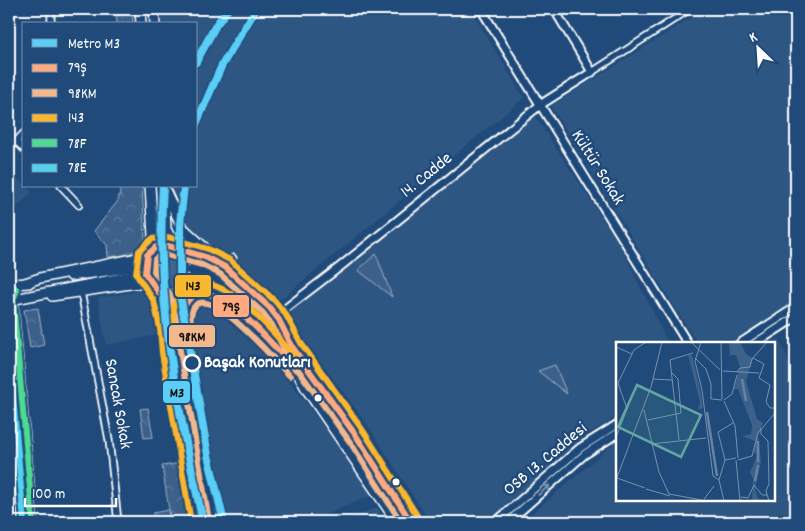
<svg xmlns="http://www.w3.org/2000/svg" width="805" height="531" font-family="Dekko,sans-serif">
	<defs>
		<pattern id="park-crowns" width="20" height="18" patternUnits="userSpaceOnUse" patternTransform="scale(1.25)"><rect width="20" height="18" fill="#3c618b"/><path d="M2 6a3 3 0 1 1 6 0M12 15a3 3 0 1 1 6 0" fill="none" stroke="#59799c"/></pattern>
	</defs>
	<rect width="100%" height="100%" fill="#1f4a7a"/>
	<filter id="ink" filterUnits="userSpaceOnUse"><feTurbulence type="fractalNoise" baseFrequency=".02" numOctaves="2"/><feDisplacementMap in="SourceGraphic" scale="10" xChannelSelector="R" yChannelSelector="G"/><feConvolveMatrix kernelMatrix="1 2 1 2 8 2 1 2 1" color-interpolation-filters="sRGB"/></filter>
	<g filter="url(#ink)">
		<g fill="#2e5683">
			<polygon points="161,9 470,9 524,98 275,304 183,225 175,208 170,186 196,186 196,24 162,24"/>
			<polygon points="705,9 796,9 796,302 730,343 697,343 551,106"/>
			<polygon points="532,112 619,243 668,343 618,344 617,416 584,436 489,522 430,522 369,427 289,319 292,308"/>
			<polygon points="9,171 32,192 11,213 9,211"/>
			<polygon points="139,291 155,296 162,334 106,345 98,298"/>
			<polygon points="206,301 213,302 226,312 249,333 279,367 374,494 309,522 219,522 196,405 187,318 195,304"/>
			<polygon points="779,338 796,380 796,522 522,522 617,441 618,500 774,500 774,344 771,343"/>
			<polygon points="377,507 386,522 343,522"/>
		</g>
		<g fill="#3c618b" stroke="#9eb0c5">
			<path d="M162,251C183,255 176,276 172,291H164L148,267L150,258Z"/>
			<polygon points="376,254 392,297 358,270"/>
			<polygon points="555,365 567,394 538,371"/>
			<polygon points="168,510 170,522 154,522 153,513"/>
		</g>
		<g fill="url(#park-crowns)" stroke="#9eb0c5">
			<polygon points="116,9 132,9 133,24 117,24"/>
			<path d="M121,186H142L145,239C138,255 124,255 108,257L107,245L94,231L118,201Z"/>
			<polygon points="38,308 44,345 30,348 24,310"/>
			<polygon points="148,408 153,437 144,438 140,409"/>
			<polygon points="181,463 193,522 171,522 162,466"/>
		</g>
		<g fill="none" stroke-linecap="round" stroke-linejoin="round">
			<g stroke="#41658e" stroke-width="9" stroke-dasharray="9 4.5" stroke-linecap="butt">
				<polyline points="139,266 173,261 188,262"/>
				<polyline points="140,275 174,269 188,270"/>
			</g>
			<g stroke="#fff" stroke-width="9">
				<g id="minor">
					<polyline points="51,9 51,24"/>
					<polyline points="592,72 690,9"/>
					<polyline points="16,141 24,149"/>
					<polyline points="9,149 24,133"/>
					<polyline points="61,186 79,205"/>
					<polyline points="225,267 233,258"/>
					<polyline points="81,292 109,440 118,522"/>
				</g>
			</g>
			<g stroke="#fff" stroke-width="11">
				<g id="tertiary">
					<polyline points="481,9 688,344"/>
					<polyline points="273,312 285,309 341,266 540,105 592,72 554,9"/>
					<polyline points="739,344 796,307"/>
					<polyline points="754,344 796,317"/>
					<polyline points="496,522 580,448 618,424"/>
					<polyline points="508,522 585,454 618,433"/>
				</g>
			</g>
			<g stroke="#fff" stroke-width="11">
				<g id="secondary">
					<polyline points="13,300 33,522"/>
					<polyline points="9,363 23,522"/>
				</g>
			</g>
			<g stroke="#fff" stroke-width="12">
				<g id="primary">
					<polyline points="140,9 141,24"/>
					<polyline points="154,9 155,24"/>
					<polyline points="150,186 153,236 145,262 145,273 162,297 169,328 171,352 200,522"/>
					<polyline points="164,186 166,229 184,264 177,299 213,522"/>
					<polyline points="166,192 182,227 269,307 286,332"/>
					<polyline points="191,262 219,273 249,298 280,331 357,437 411,522"/>
					<polyline points="191,271 213,280 260,322 293,365 307,390 397,522"/>
					<polyline points="71,276 135,267"/>
					<path d="M25,283L40,278L133,259C143,256 149,250 158,247C170,243 204,256 216,262"/>
					<polyline points="12,284 29,283"/>
					<polyline points="52,296 130,284 150,284"/>
					<polyline points="15,299 137,275"/>
					<path d="M181,316C195,257 250,322 269,341"/>
				</g>
			</g>
			<use href="#minor" stroke="#1f4a7a" stroke-width="5.5"/>
			<use href="#tertiary" stroke="#1f4a7a" stroke-width="7"/>
			<use href="#secondary" stroke="#1f4a7a" stroke-width="8"/>
			<use href="#primary" stroke="#1f4a7a" stroke-width="9"/>
			<g stroke="#1f4a7a" stroke-width="10">
				<g id="bus-1">
					<path d="M183,342C181,327 178,306 193,296C219,278 278,351 296,370"/>
					<polyline points="200,522 171,352 169,328 162,297 145,273 147,255 156,247 168,246 205,257 225,267 269,307 279,320 293,348 357,437 411,522"/>
				</g>
			</g>
			<g stroke="#1f4a7a" stroke-width="10">
				<g id="bus-2">
					<path d="M192,341C178,245 270,356 290,376"/>
					<polyline points="209,521 180,351 178,326 170,294 154,271 155,259 160,255 167,255 202,265 220,274 263,313 272,325 286,353 350,442 401,522"/>
				</g>
			</g>
			<g stroke="#1f4a7a" stroke-width="10">
				<g id="bus-3">
					<path d="M174,343C172,326 169,301 186,290C190,288 194,284 199,283C234,281 279,340 302,364"/>
					<polyline points="191,522 162,353 160,329 154,301 136,274 139,251 152,239 168,237 208,249 230,260 275,301 286,315 301,343 364,432 418,517"/>
				</g>
			</g>
			<g stroke="#1f4a7a" stroke-width="10">
				<polyline id="bus-4" points="9,282 17,290 13,300 33,522"/>
			</g>
			<g stroke="#1f4a7a" stroke-width="10">
				<polyline id="bus-5" points="9,350 24,522"/>
			</g>
			<use href="#bus-1" stroke="#ffa980" stroke-width="6"/>
			<use href="#bus-2" stroke="#f1b78d" stroke-width="6"/>
			<use href="#bus-3" stroke="#fab62d" stroke-width="6"/>
			<use href="#bus-4" stroke="#4ddb92" stroke-width="6"/>
			<use href="#bus-5" stroke="#53d2ee" stroke-width="6"/>
			<g stroke="#1f4a7a" stroke-width="11">
				<g id="metro-1">
					<polyline points="196,62 216,25 228,9"/>
					<polyline points="196,124 222,65 256,9"/>
					<path d="M163,186C155,304 178,408 203,522"/>
					<polyline points="184,186 180,224 180,294 208,455 224,522"/>
				</g>
			</g>
			<use href="#metro-1" stroke="#5acef6" stroke-width="8"/>
		</g>
		<defs><path id="oneway-shaft" d="M-6 0H5M1.5-3L5.5 0L1.5 3" fill="none" stroke-width="1.6" stroke-linecap="round" stroke-linejoin="round" transform="scale(1.25)"/></defs>
		<use stroke="#7992af" href="#oneway-shaft" transform="translate(544 490) rotate(-41)"/>
	</g>
	<circle fill="#1f4a7a" stroke="#fff" stroke-width="2.5" cx="192" cy="363" r="8"/>
	<g fill="#fff" stroke="#1f4a7a" stroke-width="2">
		<circle cx="318" cy="398" r="4.5"/>
		<circle cx="396" cy="482" r="4.5"/>
	</g>
	<g text-anchor="middle" dominant-baseline="central" stroke-width="5" stroke-linejoin="round" paint-order="stroke">
		<g font-size="18" fill="#fff" stroke="#1f4a7a">
			<text transform="translate(597 168) rotate(58)">Kültür Sokak</text>
			<text transform="translate(427 176) rotate(-39)">14. Cadde</text>
			<text transform="translate(117 404) rotate(80)">Sancak Sokak</text>
			<text transform="translate(546 460) rotate(-40)">OSB 13. Caddesi</text>
		</g>
		<g font-size="18" font-weight="bold" fill="#fff" stroke="#1f4a7a" text-anchor="start">
			<text x="204" y="363">Başak Konutları</text>
		</g>
	</g>
	<g transform="translate(616 342)">
		<rect width="159" height="159" fill="#1f4a7a"/>
		<path d="M113,0H124L130,12L137,16L130,39L141,77L147,81L142,94L145,120L139,147L143,159H136L137,137L134,130L142,112L138,111L139,99L126,94L135,92L136,83L122,47H118L124,25L120,13H114ZM72,13H76L85,51L87,66L82,68L84,60Z" fill="#3c618b"/>
		<path fill="none" stroke="#6583a4" stroke-width="2.5" d="M126,37L130,59M91,70L101,134M142,120V99M139,139L142,123"/>
		<path fill="none" stroke="#7992af" stroke-width="1" d="M75,0L104,28M85,0L79,19L86,48L97,134L103,138L108,159M105,0L106,57M0,5L16,12M79,16L90,27L95,42V57L106,58M137,16L148,22L143,36L154,43L150,60L154,66H159M107,29L143,31M121,30L124,26L134,25L136,17L151,0M37,37L56,38M108,58L116,52L121,33M108,59L119,84L122,116M28,68L43,130L53,152L91,159M32,78L65,71L62,37L56,31M145,86V92L152,99L153,142L150,149L153,159M1,93L11,67L2,41L18,8L30,0M63,98L54,18L77,11M35,102L90,96M109,118L102,90L117,81M120,118L124,159M122,118L136,114L142,91L159,71M1,136L29,146M0,138L35,45L46,0M103,138L109,118L120,116M30,147L54,154M125,155L132,156L138,143L146,153H151M88,157L98,144"/>
		<path fill="#63a6a1" fill-opacity="0.15" stroke="#63a6a1" stroke-width="2.5" d="M21,43L85,73L65,115L2,85Z"/>
		<rect width="159" height="159" fill="none" stroke="#fff" stroke-width="2.5"/>
	</g>
	<g stroke="#1f4a7a" stroke-width="2">
		<rect x="174" y="274" width="38" height="24" rx="5" fill="#fab62d"/>
		<rect x="212" y="294" width="38" height="24" rx="5" fill="#ffa980"/>
		<rect x="168" y="324" width="48" height="24" rx="5" fill="#f1b78d"/>
		<rect x="162" y="380" width="29" height="24" rx="5" fill="#5acef6"/>
	</g>
	<g font-size="14" text-anchor="middle" font-weight="bold" fill="#111">
		<text x="193" y="290">143</text>
		<text x="231" y="311">79Ş</text>
		<text x="192" y="341">98KM</text>
		<text x="177" y="397">M3</text>
	</g>
	<rect width="805" height="531" fill="none" stroke="#1f4a7a" stroke-width="30"/>
	<rect x="15" y="15" width="775" height="501" fill="none" stroke="#fff" stroke-width="2" filter="url(#ink)"/>
	<rect x="22" y="22" width="175" height="165" fill="#1f4a7a" stroke="#7992af"/>
	<rect x="32" y="39" width="25" height="8" fill="#5acef6" stroke="#7992af"/>
	<text x="68" y="48" font-size="15" fill="#ffffff">Metro M3</text>
	<rect x="32" y="64" width="25" height="8" fill="#ffa980" stroke="#7992af"/>
	<text x="68" y="72" font-size="15" fill="#ffffff">79Ş</text>
	<rect x="32" y="89" width="25" height="8" fill="#f1b78d" stroke="#7992af"/>
	<text x="68" y="98" font-size="15" fill="#ffffff">98KM</text>
	<rect x="32" y="114" width="25" height="8" fill="#fab62d" stroke="#7992af"/>
	<text x="68" y="122" font-size="15" fill="#ffffff">143</text>
	<rect x="32" y="139" width="25" height="8" fill="#4ddb92" stroke="#7992af"/>
	<text x="68" y="148" font-size="15" fill="#ffffff">78F</text>
	<rect x="32" y="164" width="25" height="8" fill="#53d2ee" stroke="#7992af"/>
	<text x="68" y="172" font-size="15" fill="#ffffff">78E</text>
	<g transform="translate(758 48) rotate(335)" stroke="#1f4a7a" stroke-width="4" paint-order="stroke">
	<path d="M0-4L9 19L0 12L-9 19Z" fill="#ffffff"/>
	<text y="-8" font-size="14" font-weight="bold" text-anchor="middle" fill="#ffffff">K</text>
	</g>
	<path d="M25 498v8h91v-8" fill="none" stroke="#ffffff" stroke-width="2.5"/>
	<text x="32" y="498" font-size="15" fill="#ffffff" stroke="#1f4a7a" stroke-width="4" paint-order="stroke">100 m</text>
</svg>
